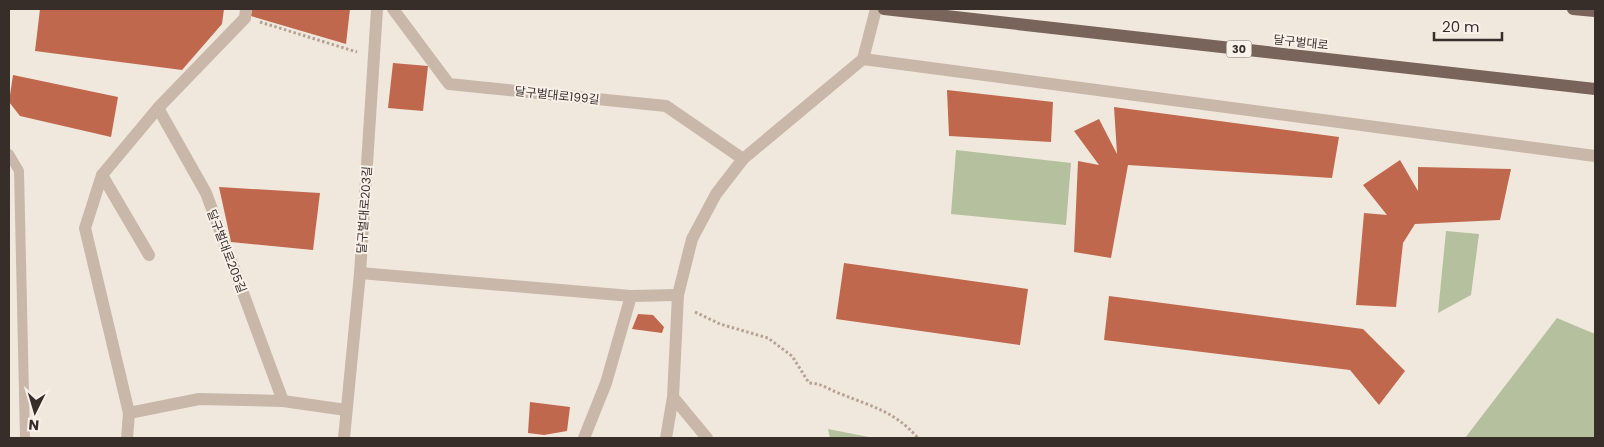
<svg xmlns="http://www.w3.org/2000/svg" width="1604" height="447" font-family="Poppins,'Noto Sans KR',sans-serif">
	<rect width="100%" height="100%" fill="#f1e8dd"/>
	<g fill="#b4c09e">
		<polygon points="956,150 1071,163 1066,225 951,214"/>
		<polygon points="1446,231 1479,234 1471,295 1438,313"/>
		<polygon points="1557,318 1595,334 1595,438 1465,438"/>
		<polygon points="828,429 874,438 830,438"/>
	</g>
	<g fill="#c0684d">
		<polygon points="40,9 224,9 222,24 182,70 35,51"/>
		<polygon points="252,9 350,9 346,44 251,16"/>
		<polygon points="393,63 428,66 423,111 388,108"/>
		<polygon points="13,75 118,97 111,137 20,116 9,102"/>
		<polygon points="947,90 1053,102 1051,142 949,136"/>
		<polygon points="1114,107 1339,137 1332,178 1128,165 1111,258 1074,252 1078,161 1099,165 1074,131 1099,119 1117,154"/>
		<polygon points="1400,160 1418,191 1418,167 1511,169 1500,220 1415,224 1403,243 1396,307 1356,305 1364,213 1387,215 1363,185"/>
		<polygon points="219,187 320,193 313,250 231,242"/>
		<polygon points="844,263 1028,289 1020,345 836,319"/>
		<polygon points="1109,296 1363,329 1405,371 1379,405 1350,370 1104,340"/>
		<polygon points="638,314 653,315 664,327 662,333 632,329"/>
		<polygon points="530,402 570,407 567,431 544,435 528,433"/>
	</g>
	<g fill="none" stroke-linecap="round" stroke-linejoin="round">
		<g stroke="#b5a294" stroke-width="3" stroke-dasharray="2.5 2.5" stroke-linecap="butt">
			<polyline points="260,22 357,52"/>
			<path d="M695,312L720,324L768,338L792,356L809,383C822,383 829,390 841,394C873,407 894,411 918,438"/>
		</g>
		<polyline stroke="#c9b8aa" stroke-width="10" points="9,154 19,171 25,438"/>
		<g stroke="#c9b8aa" stroke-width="12">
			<polyline points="393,9 449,84 666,106 743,159"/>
			<polyline points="863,59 1595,156"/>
			<polyline points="158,108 206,193 283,401"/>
			<polyline points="102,175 149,255"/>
			<polyline points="360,273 631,296"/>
			<polyline points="673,397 707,438"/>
			<polyline points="129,413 199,399 283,401 346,410"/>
			<polyline points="127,438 129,413 85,228 102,175 158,108 245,18 246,9"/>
			<polyline points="344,438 360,273 377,9"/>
			<polyline points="584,438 606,383 631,296 678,295"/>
			<polyline points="666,438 673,397 678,295 692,239 716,194 743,159 863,59 876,9"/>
		</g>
		<g stroke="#78645b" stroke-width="12">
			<polyline points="884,9 1595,89"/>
			<polyline points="1573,9 1595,11"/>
		</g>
	</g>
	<g text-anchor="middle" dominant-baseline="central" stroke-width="4" stroke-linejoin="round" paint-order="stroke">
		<rect fill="#f9f2ea" stroke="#716863" stroke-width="1" x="1226.5" y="40.5" width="25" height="17" rx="4"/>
		<g font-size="11" font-weight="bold" fill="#372d29">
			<text x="1239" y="49">30</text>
		</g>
		<g font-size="12" fill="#372d29" stroke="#f9f2ea">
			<text transform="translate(1301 42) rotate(6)">달구벌대로</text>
			<text transform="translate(557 95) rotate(6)">달구벌대로199길</text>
			<text transform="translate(364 210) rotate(-86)">달구벌대로203길</text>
			<text transform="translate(227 251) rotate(69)">달구벌대로205길</text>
		</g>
	</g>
	<rect width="1604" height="447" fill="none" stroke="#372d29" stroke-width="20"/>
	<g transform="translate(35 412) rotate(185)" stroke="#f9f2ea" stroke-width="4" paint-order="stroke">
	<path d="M0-4L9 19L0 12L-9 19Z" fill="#372d29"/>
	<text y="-8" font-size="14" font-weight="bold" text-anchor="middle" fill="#372d29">N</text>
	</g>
	<path d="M1434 32v8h68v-8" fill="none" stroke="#372d29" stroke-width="2.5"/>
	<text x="1442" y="32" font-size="15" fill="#372d29" stroke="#f9f2ea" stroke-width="4" paint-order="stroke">20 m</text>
</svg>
